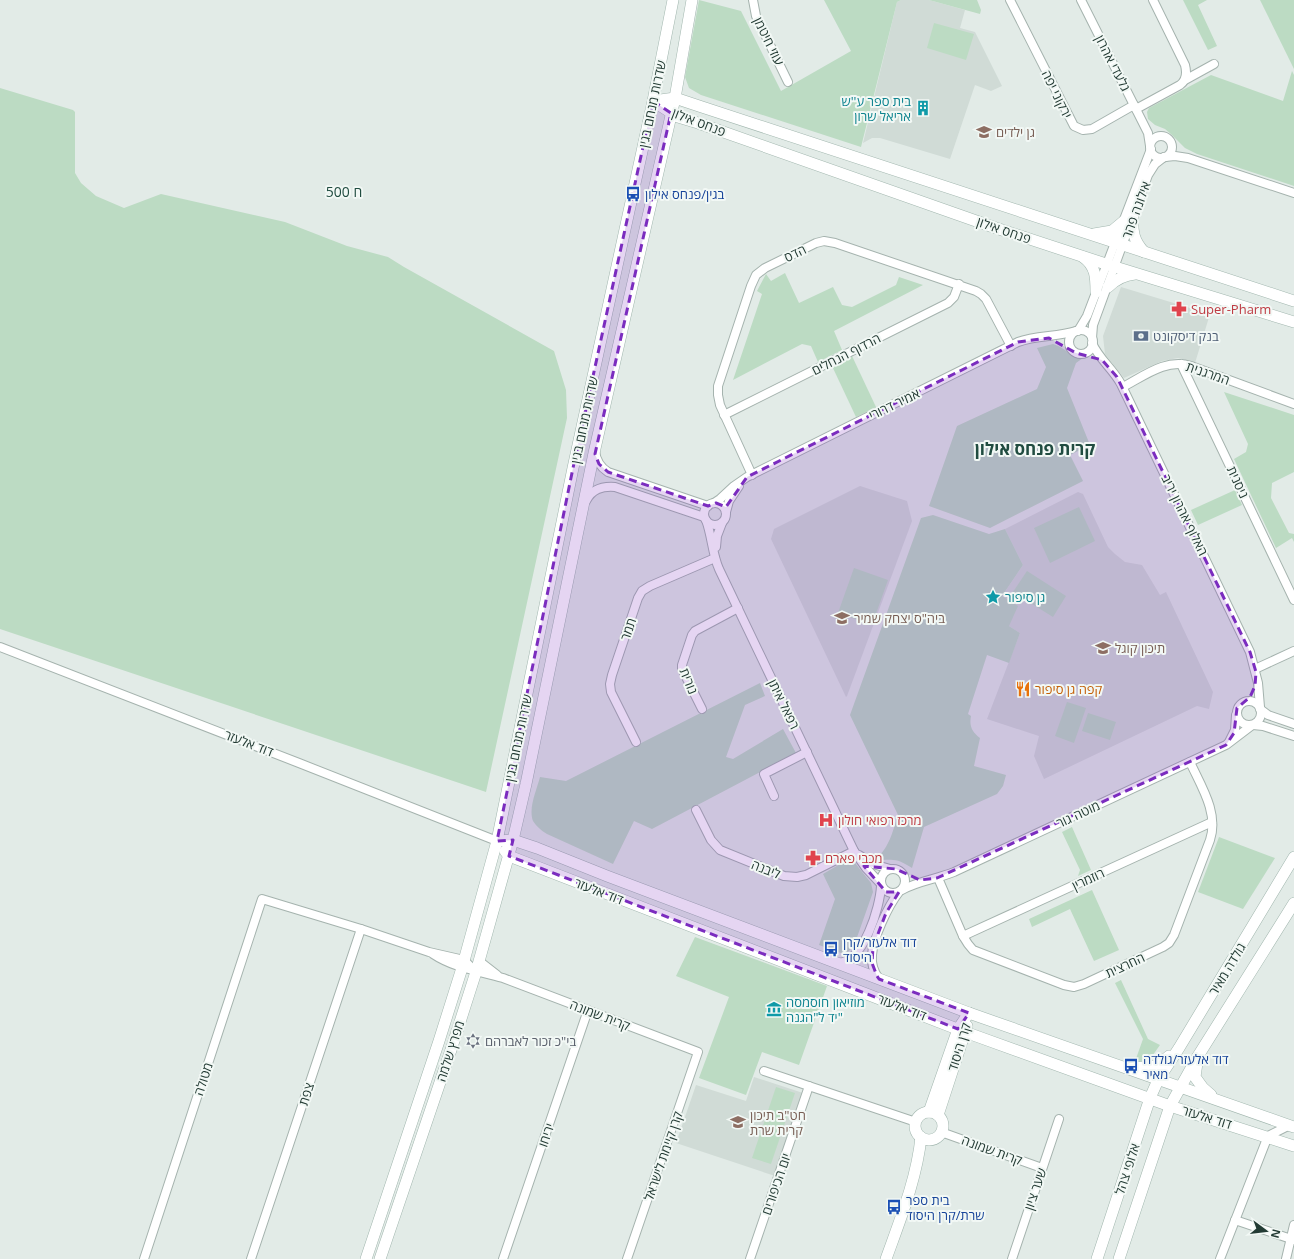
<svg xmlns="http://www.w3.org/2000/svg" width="1294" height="1259" font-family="'Open Sans','Noto Sans Hebrew',sans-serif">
	<rect width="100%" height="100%" fill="#e2ebe7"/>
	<g fill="#d0dbd6">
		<polygon points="901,0 929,0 965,10 960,28 975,32 1002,86 991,91 975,85 950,159 880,138 872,138 863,143 897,2"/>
		<polygon points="1121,287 1210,314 1195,363 1178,358 1162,361 1124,378 1105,354 1103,336"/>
		<polygon points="860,486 907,501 912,521 847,696 846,697 771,539 774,529"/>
		<polygon points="1078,492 1083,494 1108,547 1115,554 1125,562 1142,565 1160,595 1166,592 1213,692 1209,709 1197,706 1044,779 1034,756 1039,736 987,719 1020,633 1009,626 1002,596 1023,565 1005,529"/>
		<polygon points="754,1077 803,1093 775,1176 676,1143 696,1085 746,1101"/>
	</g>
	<g fill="#bcdbc3">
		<polygon points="699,0 741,11 781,91 851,51 824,0 901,0 897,2 861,147 701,95 689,88 685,77"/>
		<polygon points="929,0 977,0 981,10 980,14"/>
		<polygon points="1183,0 1207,0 1198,5 1217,46 1208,50"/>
		<polygon points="1260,0 1294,0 1294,69"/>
		<polygon points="934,23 974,34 966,60 927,48"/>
		<polygon points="1292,71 1294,75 1294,186 1197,154 1185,148 1172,135 1165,129 1155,125 1148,119 1147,112 1149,108 1211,75 1283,101"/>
		<polygon points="0,88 73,110 75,112 75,173 81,183 96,196 124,208 161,194 285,222 347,246 388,257 404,267 554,351 566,390 567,418 486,792 0,629"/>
		<polygon points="785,273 799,303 833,287 842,305 852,307 896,285 899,277 923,285 834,331 842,350 818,362 811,346 802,344 733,380 762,294 757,291 766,274 771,281"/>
		<path d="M1053,344C1064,347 1071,357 1083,358L1076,363L1067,388L1090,445L1070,455L1083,481L990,528L929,506L957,426L1037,389L1046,367L1037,348Z"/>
		<polygon points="852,356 876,407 856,417 832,366"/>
		<polygon points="1224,392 1294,415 1294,472 1272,483 1271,498 1289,533 1294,534 1294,542 1292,538 1276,548 1234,459 1246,452 1248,444"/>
		<polygon points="1235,490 1242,505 1198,525 1191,510"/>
		<polygon points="1079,507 1095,541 1050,563 1034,528"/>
		<path d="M933,515L989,534L1005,529L1023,565L1002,596L1018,606L1009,626L1020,633L1009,663L987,655L968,714L971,716C969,726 972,732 980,738L974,766L1006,775L1003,786L997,794L924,827L912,868C907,865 900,860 893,860C887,859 882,861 876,859C890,846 892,833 898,815L850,715L921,518Z"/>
		<polygon points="854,568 888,580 872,625 838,613"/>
		<polygon points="1027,571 1066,596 1053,617 1013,592"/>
		<path d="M760,683L765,696L745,705L726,757L733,759L783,729L796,753L652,829L634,821L613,864L547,834C542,831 536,826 533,821C528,808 537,789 540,777L566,781Z"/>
		<polygon points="1067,702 1086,708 1074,743 1055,736"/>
		<polygon points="1088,713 1116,722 1110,740 1082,731"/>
		<polygon points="1072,827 1091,870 1078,876 1080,870 1062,832"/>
		<polygon points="1219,837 1275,858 1243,909 1198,892"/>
		<polygon points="847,860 855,863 871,883 873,892 855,943 849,951 845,953 841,953 819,945 835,899 823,874"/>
		<polygon points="1092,890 1119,950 1094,961 1070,909 1032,927 1029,919"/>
		<polygon points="695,937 827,986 799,1065 762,1052 746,1095 699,1078 729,997 676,976"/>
		<polygon points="1121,980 1148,1039 1160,1045 1145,1066 1133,1067 1143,1039 1115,983"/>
		<polygon points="776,1087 795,1093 771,1164 752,1158"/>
	</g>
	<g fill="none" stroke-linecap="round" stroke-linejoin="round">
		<g stroke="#a5b3ae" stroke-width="10">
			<g id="street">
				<polyline points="753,0 756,16 788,82"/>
				<polyline points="1010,0 1074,126 1083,130 1092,129 1134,105"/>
				<polyline points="1081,0 1148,133 1150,146"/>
				<polyline points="1185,80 1214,64"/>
				<path d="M1136,109L1180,85C1187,80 1187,73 1185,65L1153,0"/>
				<circle cx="1161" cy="147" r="11"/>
				<polyline points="1165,157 1175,156 1188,158 1294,193"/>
				<circle cx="1081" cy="342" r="12"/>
				<polyline points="1078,331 1087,316 1151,149"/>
				<polyline points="1092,338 1093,325 1148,175 1155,164 1164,157"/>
				<path d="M1092,343C1099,359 1113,369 1121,384L1250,652L1258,683L1260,707"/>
				<polyline points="1181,364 1294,600"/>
				<path d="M1123,387C1144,376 1166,358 1191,366L1294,404"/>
				<polyline points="724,415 948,303 954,297 959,284"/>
				<path d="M595,451C596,460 600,467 608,472L708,506"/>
				<polyline points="752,475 720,405 718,395 718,386 751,286 756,275 765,268 816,243 824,241 835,243 976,291 981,294 986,299 1011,346"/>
				<path d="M586,501C592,489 602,486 615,487L704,517"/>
				<path d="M714,503L720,499L734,486L747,477L1018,342C1036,335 1057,337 1076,331"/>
				<circle cx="715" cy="514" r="11"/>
				<polyline points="726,512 729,501 739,486"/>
				<path d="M706,520C712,536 712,553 719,569L854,851L866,868L881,884"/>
				<polyline points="716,547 717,536 722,523"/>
				<polyline points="0,647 299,763 497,841"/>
				<polyline points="1255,669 1294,651"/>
				<circle cx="1249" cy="713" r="12"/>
				<polyline points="702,709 682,669 682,665 692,635 695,631 738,608"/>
				<polyline points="1260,709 1268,715 1294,724"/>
				<polyline points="1253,725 1263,726 1294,736"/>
				<polyline points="636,742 611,692 610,684 612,675 638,598 642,591 650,586 715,558"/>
				<polyline points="1229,742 1235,730 1236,715"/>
				<polyline points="774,796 764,774 807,752"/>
				<polyline points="696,810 711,840 720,850 784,876 797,877 806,875 854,851"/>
				<polyline points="859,855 873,864 890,869"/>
				<circle cx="893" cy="881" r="12"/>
				<path d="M938,878L963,936L968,944L973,950L1064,985L1074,987L1084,984L1163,947L1169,943L1174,935L1210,840C1219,813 1201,786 1190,762"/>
				<path d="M902,890C918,881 937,879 954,872L1226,745L1251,726"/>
				<polyline points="963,936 1212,822"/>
				<path d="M433,954C454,968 479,971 503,978L698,1052L627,1259"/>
				<polyline points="479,961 497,975"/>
				<path d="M838,963C864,962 880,907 881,886"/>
				<path d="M879,979C874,972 871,964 872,955C873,938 888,906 899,892"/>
				<polyline points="764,1071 916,1122"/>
				<polyline points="941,1132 1042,1168"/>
				<polyline points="1235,1220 1294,1240"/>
				<polyline points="144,1259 262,899 361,929 429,952 464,960 476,972"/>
				<polyline points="251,1259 361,929"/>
				<polyline points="503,1259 588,1010"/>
				<polyline points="750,1259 809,1086"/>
				<polyline points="1012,1259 1059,1119"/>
				<polyline points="1220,1259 1268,1136 1290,1125"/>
				<polyline points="1286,1259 1294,1225"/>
			</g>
		</g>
		<g stroke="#a1b6ae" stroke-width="12">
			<g id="secondary">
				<polyline points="653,101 678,117 698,123 996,228 1115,267 1294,322"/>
				<polyline points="653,101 675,98 702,107 1294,301"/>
				<path d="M1133,217C1132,232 1134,241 1144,252"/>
				<polyline points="1094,234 1112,231 1124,221"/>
				<path d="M1083,257C1096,266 1096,278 1096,292"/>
				<path d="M1108,287C1116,279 1124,275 1135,274"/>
				<polyline points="497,841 513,840 537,848 607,876 969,1013 1294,1127"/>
				<polyline points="505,851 509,856 965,1032 1170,1106 1294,1146"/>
				<polyline points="1197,1063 1195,1077 1203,1088 1211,1095"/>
				<polyline points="1132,1068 1157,1066 1169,1056"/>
				<polyline points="929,1112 958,1029 969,1013"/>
				<circle cx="929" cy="1126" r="14"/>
				<polyline points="938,1115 967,1026"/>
				<polyline points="366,1259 439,1041 462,968 497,841 573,468 653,101 673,0"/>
				<polyline points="380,1259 452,1047 476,972 513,840 526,784 594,453 675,98 692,0"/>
				<path d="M886,1259C900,1220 917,1178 921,1137"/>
				<polyline points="1097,1259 1150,1098 1158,1080 1179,1048 1294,857"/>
				<polyline points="1119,1259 1170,1106 1198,1056 1294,903"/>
			</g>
		</g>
		<use href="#street" stroke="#fff" stroke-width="8"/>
		<use href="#secondary" stroke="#fff" stroke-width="11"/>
	</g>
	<path fill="#7b2cbf" fill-opacity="0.2" stroke="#7b2cbf" stroke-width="3" stroke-dasharray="8 5" stroke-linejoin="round" d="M653,101L671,113L595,454L599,464L608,472L708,506L716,503L726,507L747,477L1018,342L1049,338L1076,353L1102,360L1117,377L1250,652L1256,672L1255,686L1250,697L1237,708L1234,733L1226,745L937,878L920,880L896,869L864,866L886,892H899L886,913L873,947L872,963L877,976L879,979L969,1013L958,1029L509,856L513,840L497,841L573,468Z"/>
	<defs>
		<g id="building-bare" transform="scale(1.2)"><path d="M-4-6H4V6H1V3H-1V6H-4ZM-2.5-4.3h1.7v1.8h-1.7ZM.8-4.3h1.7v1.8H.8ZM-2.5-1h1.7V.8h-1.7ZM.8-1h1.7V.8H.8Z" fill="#0f9aa8" stroke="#f2f8f5" stroke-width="2.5" paint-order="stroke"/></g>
		<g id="school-bare" transform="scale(1.2)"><path d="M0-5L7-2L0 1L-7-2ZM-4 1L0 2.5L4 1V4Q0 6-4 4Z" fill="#8d6e63" stroke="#f2f8f5" stroke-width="2.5" paint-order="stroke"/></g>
		<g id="bus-bare" transform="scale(1.2)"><path d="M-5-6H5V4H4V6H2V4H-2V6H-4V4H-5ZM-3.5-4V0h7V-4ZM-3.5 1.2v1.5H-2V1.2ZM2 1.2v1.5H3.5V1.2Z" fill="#1a4fb4" stroke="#f2f8f5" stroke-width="2.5" paint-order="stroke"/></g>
		<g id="pharmacy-bare" transform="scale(1.2)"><path d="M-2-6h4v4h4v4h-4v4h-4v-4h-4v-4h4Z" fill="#e0444e" stroke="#f2f8f5" stroke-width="2.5" paint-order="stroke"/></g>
		<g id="bank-bare" transform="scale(1.2)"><path d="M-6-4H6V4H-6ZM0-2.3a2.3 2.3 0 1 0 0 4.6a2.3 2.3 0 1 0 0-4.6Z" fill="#5c6f8a" stroke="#f2f8f5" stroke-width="2.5" paint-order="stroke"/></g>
		<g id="sight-bare" transform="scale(1.2)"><path d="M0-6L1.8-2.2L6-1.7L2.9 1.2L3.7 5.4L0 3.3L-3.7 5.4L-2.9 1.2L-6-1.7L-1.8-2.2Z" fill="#0f9aa8" stroke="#f2f8f5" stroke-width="2.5" paint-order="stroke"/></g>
		<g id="restaurant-bare" transform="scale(1.2)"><path d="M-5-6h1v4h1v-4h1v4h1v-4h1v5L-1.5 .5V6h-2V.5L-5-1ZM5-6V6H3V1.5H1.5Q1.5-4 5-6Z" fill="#e8710a" stroke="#f2f8f5" stroke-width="2.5" paint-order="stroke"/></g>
		<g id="hospital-bare" transform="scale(1.2)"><path d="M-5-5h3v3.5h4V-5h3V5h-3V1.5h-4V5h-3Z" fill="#e0444e" stroke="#f2f8f5" stroke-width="2.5" paint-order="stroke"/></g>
		<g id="museum-bare" transform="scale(1.2)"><path d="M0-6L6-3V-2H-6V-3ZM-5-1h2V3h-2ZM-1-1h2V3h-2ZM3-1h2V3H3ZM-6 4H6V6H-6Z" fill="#0f9aa8" stroke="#f2f8f5" stroke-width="2.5" paint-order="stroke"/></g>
		<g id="synagogue-bare" transform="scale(1.2)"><path d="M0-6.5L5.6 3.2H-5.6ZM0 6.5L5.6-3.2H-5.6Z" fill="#6b7280" stroke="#f2f8f5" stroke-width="2.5" paint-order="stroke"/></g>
	</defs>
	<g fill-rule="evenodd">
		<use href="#building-bare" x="923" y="108"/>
		<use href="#school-bare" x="984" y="132"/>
		<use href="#bus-bare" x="633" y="194"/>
		<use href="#pharmacy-bare" x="1179" y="309"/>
		<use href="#bank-bare" x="1141" y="336"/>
		<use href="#sight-bare" x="993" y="597"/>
		<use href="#school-bare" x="842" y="618"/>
		<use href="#school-bare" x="1103" y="648"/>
		<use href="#restaurant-bare" x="1023" y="689"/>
		<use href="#hospital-bare" x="826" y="820"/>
		<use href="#pharmacy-bare" x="813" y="858"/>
		<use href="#bus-bare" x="831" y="949"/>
		<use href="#museum-bare" x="774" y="1009"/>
		<use href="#synagogue-bare" x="473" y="1041"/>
		<use href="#bus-bare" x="1131" y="1066"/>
		<use href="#school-bare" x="738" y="1122"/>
		<use href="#bus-bare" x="894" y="1207"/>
	</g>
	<g text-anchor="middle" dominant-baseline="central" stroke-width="4" stroke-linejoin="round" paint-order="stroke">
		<g font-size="13" fill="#233b34" stroke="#f2f8f5">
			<text transform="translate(769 41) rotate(64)">עוזי חיטמן</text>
			<text transform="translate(1113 63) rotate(63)">גלעדי אהרון</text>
			<text transform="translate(1057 94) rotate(64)">ירקוני יפה</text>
			<text transform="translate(652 104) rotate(-78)">שדרות מנחם בגין</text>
			<text transform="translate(699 122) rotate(21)">פנחס אילון</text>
			<text transform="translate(1136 210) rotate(-70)">אילונה פהר</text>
			<text transform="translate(1004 230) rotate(19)">פנחס אילון</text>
			<text transform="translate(795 253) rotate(-26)">הדס</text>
			<text transform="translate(846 354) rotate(-27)">הרדוף הנחלים</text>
			<text transform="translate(1208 373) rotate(19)">המרגנית</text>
			<text transform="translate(894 404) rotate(-26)">אמיר דרורי</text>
			<text transform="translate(584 420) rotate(-78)">שדרות מנחם בגין</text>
			<text transform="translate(1238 482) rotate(65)">ניסנית</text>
			<text transform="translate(1185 515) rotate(64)">האלוף אהרון יריב</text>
			<text transform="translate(628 629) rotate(-71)">תמר</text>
			<text transform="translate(689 681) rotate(68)">נורית</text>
			<text transform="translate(784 704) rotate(64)">רפאל איתן</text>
			<text transform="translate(518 738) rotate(-78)">שדרות מנחם בגין</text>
			<text transform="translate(249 743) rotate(21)">דוד אלעזר</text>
			<text transform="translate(1078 814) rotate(-25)">מוטה גור</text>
			<text transform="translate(766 869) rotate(21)">ליבנה</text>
			<text transform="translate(1088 879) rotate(-25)">רוזמרין</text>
			<text transform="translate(599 891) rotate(21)">דוד אלעזר</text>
			<text transform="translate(1125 965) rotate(-25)">החרצית</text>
			<text transform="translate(1227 969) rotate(-59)">גולדה מאיר</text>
			<text transform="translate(902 1007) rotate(21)">דוד אלעזר</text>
			<text transform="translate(600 1015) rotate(21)">קרית שמונה</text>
			<text transform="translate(959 1047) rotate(-73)">קרן היסוד</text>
			<text transform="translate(450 1051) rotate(-72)">מפרץ שלמה</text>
			<text transform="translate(203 1079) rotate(-72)">מטולה</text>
			<text transform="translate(306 1094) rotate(-72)">צפת</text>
			<text transform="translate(1207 1117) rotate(17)">דוד אלעזר</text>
			<text transform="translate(546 1135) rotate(-71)">יריחו</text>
			<text transform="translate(992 1150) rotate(20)">קרית שמונה</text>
			<text transform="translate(663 1156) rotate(-71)">קרן קיימת לישראל</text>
			<text transform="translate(1127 1169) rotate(-72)">אלופי צהל</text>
			<text transform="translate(776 1184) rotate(-71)">יום הכיפורים</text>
			<text transform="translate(1035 1189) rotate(-71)">שער ציון</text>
		</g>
		<g font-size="13" fill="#0d838f" stroke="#f2f8f5" text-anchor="start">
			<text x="911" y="101" text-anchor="end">בית ספר ע''ש<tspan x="911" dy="15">אריאל שרון</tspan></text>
			<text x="1005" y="597">גן סיפור</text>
			<text x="786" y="1002">מוזיאון חוסמסה<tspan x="786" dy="15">יד ל"הגנה"</tspan></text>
		</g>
		<g font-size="13" fill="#785e54" stroke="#f2f8f5" text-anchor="start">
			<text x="996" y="132">גן ילדים</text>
			<text x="854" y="618">ביה"ס יצחק שמיר</text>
			<text x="1115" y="648">תיכון קוגל</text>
			<text x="750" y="1115">חט"ב תיכון<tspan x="750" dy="15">קרית שרת</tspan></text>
		</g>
		<g font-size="13" fill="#164399" stroke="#f2f8f5" text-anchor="start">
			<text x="645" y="194">בגין/פנחס אילון</text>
			<text x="843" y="942">דוד אלעזר/קרן<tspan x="843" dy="15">היסוד</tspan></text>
			<text x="1143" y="1059">דוד אלעזר/גולדה<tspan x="1143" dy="15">מאיר</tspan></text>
			<text x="906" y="1200">בית ספר<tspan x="906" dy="15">שרת/קרן היסוד</tspan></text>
		</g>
		<g font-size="13" fill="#be3a42" stroke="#f2f8f5" text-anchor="start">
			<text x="1191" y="309">Super-Pharm</text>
			<text x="838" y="820">מרכז רפואי חולון</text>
			<text x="825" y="858">מכבי פארם</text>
		</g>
		<g font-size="13" fill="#4e5e75" stroke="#f2f8f5" text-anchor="start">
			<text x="1153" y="336">בנק דיסקונט</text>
		</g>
		<g font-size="13" fill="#c56008" stroke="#f2f8f5" text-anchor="start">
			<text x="1035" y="689">קפה גן סיפור</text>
		</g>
		<g font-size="13" fill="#5b616d" stroke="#f2f8f5" text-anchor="start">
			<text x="485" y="1041">בי"כ זכור לאברהם</text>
		</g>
		<g font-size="14" fill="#204c40" stroke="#f2f8f5">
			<text x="344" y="191">ח 500</text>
		</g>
		<g font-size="17" font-weight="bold" fill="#204c40" stroke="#f2f8f5">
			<text x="1035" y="448">קרית פנחס אילון</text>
		</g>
	</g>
	<g transform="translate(1266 1231) rotate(105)" stroke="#f2f8f5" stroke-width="3" paint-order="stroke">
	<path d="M0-3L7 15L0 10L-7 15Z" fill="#233b34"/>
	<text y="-6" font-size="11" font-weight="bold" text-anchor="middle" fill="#233b34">N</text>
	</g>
</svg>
